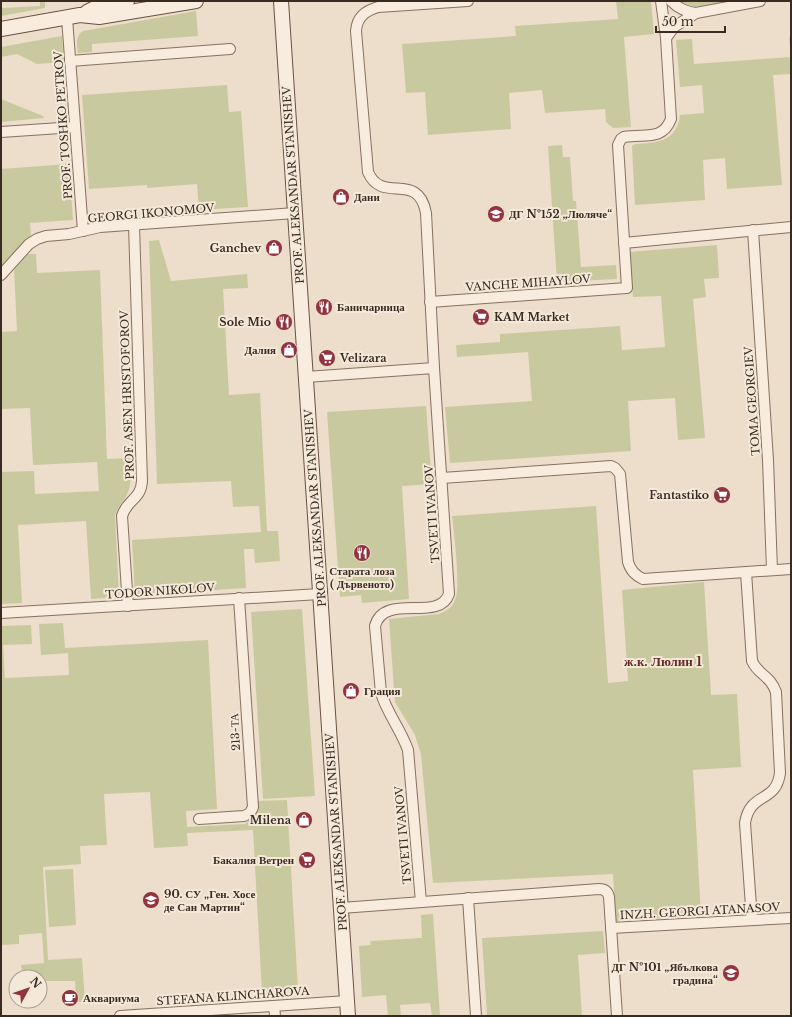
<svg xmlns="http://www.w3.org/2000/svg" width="792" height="1017" font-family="'Libre Baskerville',serif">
	<rect width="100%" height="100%" fill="#ecdeca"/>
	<g fill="#c9c99f">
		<polygon points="40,1 45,1 45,8 1,16 1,8 40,6"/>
		<polygon points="616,1 651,1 654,34 624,37 631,127 613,128 606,122 605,109 545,113 542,90 509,93 511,129 428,135 425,92 406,93 402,44 516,36 515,26 618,19"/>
		<polygon points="678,1 731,1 695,7"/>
		<path d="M196,11L198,36L92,44V52L78,53C77,45 75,36 83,31Z"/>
		<polygon points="62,36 64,62 37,64 17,54 1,57 1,47"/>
		<path d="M789,37H791V74L773,75L782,185L727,189L725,158L703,160L705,200L635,205L632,146L635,144C656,143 677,142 680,115L704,113L702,85L680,87L676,40L692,39L694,64L791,57Z"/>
		<polygon points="227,85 229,112 241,111 248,207 199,210 197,184 147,188 147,185 89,189 82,95"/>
		<polygon points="1,99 43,116 44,118 1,122"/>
		<polygon points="562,145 563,157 570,157 573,201 576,201 581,267 616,265 617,279 557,282 548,146"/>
		<polygon points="69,164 73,220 30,223 31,236 1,269 1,169"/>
		<polygon points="159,240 171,281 247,274 248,288 223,289 229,395 260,393 267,531 278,531 280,561 255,563 254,549 244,549 246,588 135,595 132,540 261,532 259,506 233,507 231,481 157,484 149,241"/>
		<polygon points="717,245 719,278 704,279 706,297 693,299 705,438 678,440 675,398 628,401 631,451 450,463 445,407 532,401 528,352 457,357 456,345 500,342 500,334 620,326 622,350 665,347 661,296 633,297 629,252"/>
		<path d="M28,254H36L37,273L100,270L107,459L130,458C130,470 133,485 126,496C122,503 117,508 115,516L119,597L91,599L86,521L18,525L22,603L1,604V472L34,471L35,494L99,491L97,462L33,465L30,408L1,409V332L17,331L14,270Z"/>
		<polygon points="426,406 432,484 402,486 409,599 362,603 361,595 340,597 327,412"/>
		<path d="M596,506L608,683L628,681L622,590L704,582L711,695L737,694L741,767L693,770L701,916L616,921L613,874L433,883L421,754L415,735L395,702L389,619L439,614C446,611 452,608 455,600C461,588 454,533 452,516Z"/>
		<polygon points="302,609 315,796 263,799 251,612"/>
		<polygon points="63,623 65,648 208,640 217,809 186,811 187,827 245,824 257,812 256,801 287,800 298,990 262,992 253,830 187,833 188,846 154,848 150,792 104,794 107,845 80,846 81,864 43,867 48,960 82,958 85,1002 76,1002 75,981 40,981 40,977 16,977 16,983 15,974 22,973 21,965 44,963 42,933 19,935 19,944 1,945 1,626 31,625 32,644 3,645 5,678 69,675 68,653 41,655 39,624"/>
		<polygon points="73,869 76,925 49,927 45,870"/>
		<polygon points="433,914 440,1016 432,1016 430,1003 400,1005 401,1016 388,1016 386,995 362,997 359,946 371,945 370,941 422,938 421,915"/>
		<polygon points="603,931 605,953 578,955 582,1016 487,1016 482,938"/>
	</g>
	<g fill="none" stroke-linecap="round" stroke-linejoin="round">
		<g stroke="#877060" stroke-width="12">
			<g id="street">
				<path d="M671,1C678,8 686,12 696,13"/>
				<polyline points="67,18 83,231"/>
				<polyline points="666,38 674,27 696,13 760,1"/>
				<polyline points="70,61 230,49"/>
				<polyline points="1,132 75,127"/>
				<polyline points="753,230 768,460 772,570"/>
				<polyline points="624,243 791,227"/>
				<polyline points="1,275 29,244 37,239 46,236 69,234 100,227 295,213"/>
				<path d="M430,302L627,288L618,145L621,139L624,137C644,133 662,142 671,119L666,38L661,1"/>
				<polyline points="306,377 434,368"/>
				<path d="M442,478L611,466L615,468L620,474L628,562C631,571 635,575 643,579L791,569"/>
				<path d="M746,572L752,661C758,675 770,675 776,692L780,773C776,804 750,791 745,823L752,920"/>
				<path d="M128,606L122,516C127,499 141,500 142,481L134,225"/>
				<polyline points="1,613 320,594"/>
				<polyline points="199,819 244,816 250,813 253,807 239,598"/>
				<polyline points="468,898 476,1016"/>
				<path d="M421,902L408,750C401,730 387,713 381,693L375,626C384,592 439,623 449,594L434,368L426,213C418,170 382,205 368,172L356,31C357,17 365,11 378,7L468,1"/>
				<path d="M341,908L599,889C605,889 608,892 609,897L617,1016"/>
				<polyline points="611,928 791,918"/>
				<polyline points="274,1006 275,1016"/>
				<polyline points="120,1016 347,1001"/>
			</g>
		</g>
		<g stroke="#695143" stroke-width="16">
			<g id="secondary">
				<polyline points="281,1 348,1016"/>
				<polyline points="87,12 95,8 127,1"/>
				<polyline points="1,29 80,15 99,17 196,1"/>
			</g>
		</g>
		<use href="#street" stroke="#f7ecdd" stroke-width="10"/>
		<use href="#secondary" stroke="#f7ecdd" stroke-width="14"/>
	</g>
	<defs>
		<g id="shop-disc" transform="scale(0.9)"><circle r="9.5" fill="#923440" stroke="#f4e9d9"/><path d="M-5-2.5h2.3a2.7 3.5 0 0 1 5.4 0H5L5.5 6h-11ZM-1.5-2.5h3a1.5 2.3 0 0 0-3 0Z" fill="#fff"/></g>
		<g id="school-disc" transform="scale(0.9)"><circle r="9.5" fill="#923440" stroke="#f4e9d9"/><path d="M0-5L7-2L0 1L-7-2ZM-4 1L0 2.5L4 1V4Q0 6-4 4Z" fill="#fff"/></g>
		<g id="restaurant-disc" transform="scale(0.9)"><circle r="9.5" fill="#923440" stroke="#f4e9d9"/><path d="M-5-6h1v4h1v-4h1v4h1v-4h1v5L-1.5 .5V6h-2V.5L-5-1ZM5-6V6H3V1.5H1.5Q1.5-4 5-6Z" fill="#fff"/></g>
		<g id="supermarket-disc" transform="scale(0.9)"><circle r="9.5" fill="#923440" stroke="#f4e9d9"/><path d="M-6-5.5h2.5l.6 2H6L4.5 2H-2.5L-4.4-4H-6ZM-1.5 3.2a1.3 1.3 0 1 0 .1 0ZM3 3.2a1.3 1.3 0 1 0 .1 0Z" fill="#fff"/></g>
		<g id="cafe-disc" transform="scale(0.9)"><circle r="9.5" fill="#923440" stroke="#f4e9d9"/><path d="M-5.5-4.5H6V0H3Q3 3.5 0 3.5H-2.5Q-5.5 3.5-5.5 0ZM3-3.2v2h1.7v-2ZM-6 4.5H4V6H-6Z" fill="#fff"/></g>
	</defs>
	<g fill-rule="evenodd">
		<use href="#shop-disc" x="341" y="197"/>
		<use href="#school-disc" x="496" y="214"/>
		<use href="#shop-disc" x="274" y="248"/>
		<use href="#restaurant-disc" x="324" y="307"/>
		<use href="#supermarket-disc" x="481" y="317"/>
		<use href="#restaurant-disc" x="284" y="322"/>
		<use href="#shop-disc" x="289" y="350"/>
		<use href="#supermarket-disc" x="327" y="358"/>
		<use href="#supermarket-disc" x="722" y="495"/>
		<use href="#restaurant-disc" x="362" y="553"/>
		<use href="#shop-disc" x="351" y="691"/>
		<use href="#shop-disc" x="304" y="820"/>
		<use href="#supermarket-disc" x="307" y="860"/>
		<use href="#school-disc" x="151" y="900"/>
		<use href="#school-disc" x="731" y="973"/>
		<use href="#cafe-disc" x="70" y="998"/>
	</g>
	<g text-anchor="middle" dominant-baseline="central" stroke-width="4" stroke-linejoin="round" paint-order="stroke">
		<g font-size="11" fill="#392a22" stroke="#f4e9d9">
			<text transform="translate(63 125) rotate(-94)">PROF. TOSHKO PETROV</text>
			<text transform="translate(293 185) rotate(-94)">PROF. ALEKSANDAR STANISHEV</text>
			<text transform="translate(151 213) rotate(-5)">GEORGI IKONOMOV</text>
			<text transform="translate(528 283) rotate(-4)">VANCHE MIHAYLOV</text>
			<text transform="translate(127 395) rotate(-92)">PROF. ASEN HRISTOFOROV</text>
			<text transform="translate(752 401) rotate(-94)">TOMA GEORGIEV</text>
			<text transform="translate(315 508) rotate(-94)">PROF. ALEKSANDAR STANISHEV</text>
			<text transform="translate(432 514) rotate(-94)">TSVETI IVANOV</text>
			<text transform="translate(160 591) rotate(-4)">TODOR NIKOLOV</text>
			<text transform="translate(235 732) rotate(-93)">213-ТА</text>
			<text transform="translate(336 832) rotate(-94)">PROF. ALEKSANDAR STANISHEV</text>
			<text transform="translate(403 835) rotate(-95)">TSVETI IVANOV</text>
			<text transform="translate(700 911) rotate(-3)">INZH. GEORGI ATANASOV</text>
			<text transform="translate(233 996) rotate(-4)">STEFANA KLINCHAROVA</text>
		</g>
		<g font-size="11" font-weight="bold" fill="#392a22" stroke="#f4e9d9" text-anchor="start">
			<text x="354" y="197">Дани</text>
			<text x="509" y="214">ДГ №152 „Люляче“</text>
			<text x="261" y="248" text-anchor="end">Ganchev</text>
			<text x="337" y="307">Баничарница</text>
			<text x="494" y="317">KAM Market</text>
			<text x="271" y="322" text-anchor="end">Sole Mio</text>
			<text x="276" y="350" text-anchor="end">Далия</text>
			<text x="340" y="358">Velizara</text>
			<text x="709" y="495" text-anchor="end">Fantastiko</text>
			<text x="362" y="571" text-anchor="middle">Старата лоза<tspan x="362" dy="13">( Дървеното)</tspan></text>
			<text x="364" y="691">Грация</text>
			<text x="291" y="820" text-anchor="end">Milena</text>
			<text x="294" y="860" text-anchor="end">Бакалия Ветрен</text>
			<text x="164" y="894">90. СУ „Ген. Хосе<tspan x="164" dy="13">де Сан Мартин“</tspan></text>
			<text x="718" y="967" text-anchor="end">ДГ №101 „Ябълкова<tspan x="718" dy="13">градина“</tspan></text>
			<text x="83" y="998">Аквариума</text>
		</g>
		<g font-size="13" font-weight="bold" fill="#622a25" stroke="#f4e9d9">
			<text x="663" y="661">ж.к. Люлин 1</text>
		</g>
	</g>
	<rect width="792" height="1017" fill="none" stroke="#392a22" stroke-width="4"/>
	<g transform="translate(28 989) rotate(50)"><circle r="19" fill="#f4e9d9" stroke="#a99d90"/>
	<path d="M0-3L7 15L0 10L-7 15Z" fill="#923440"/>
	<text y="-6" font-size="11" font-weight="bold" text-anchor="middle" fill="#392a22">N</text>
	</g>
	<path d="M656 26v6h69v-6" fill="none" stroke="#392a22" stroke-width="2"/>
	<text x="662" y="26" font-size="12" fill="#392a22" stroke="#f4e9d9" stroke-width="3" paint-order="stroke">50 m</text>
</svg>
